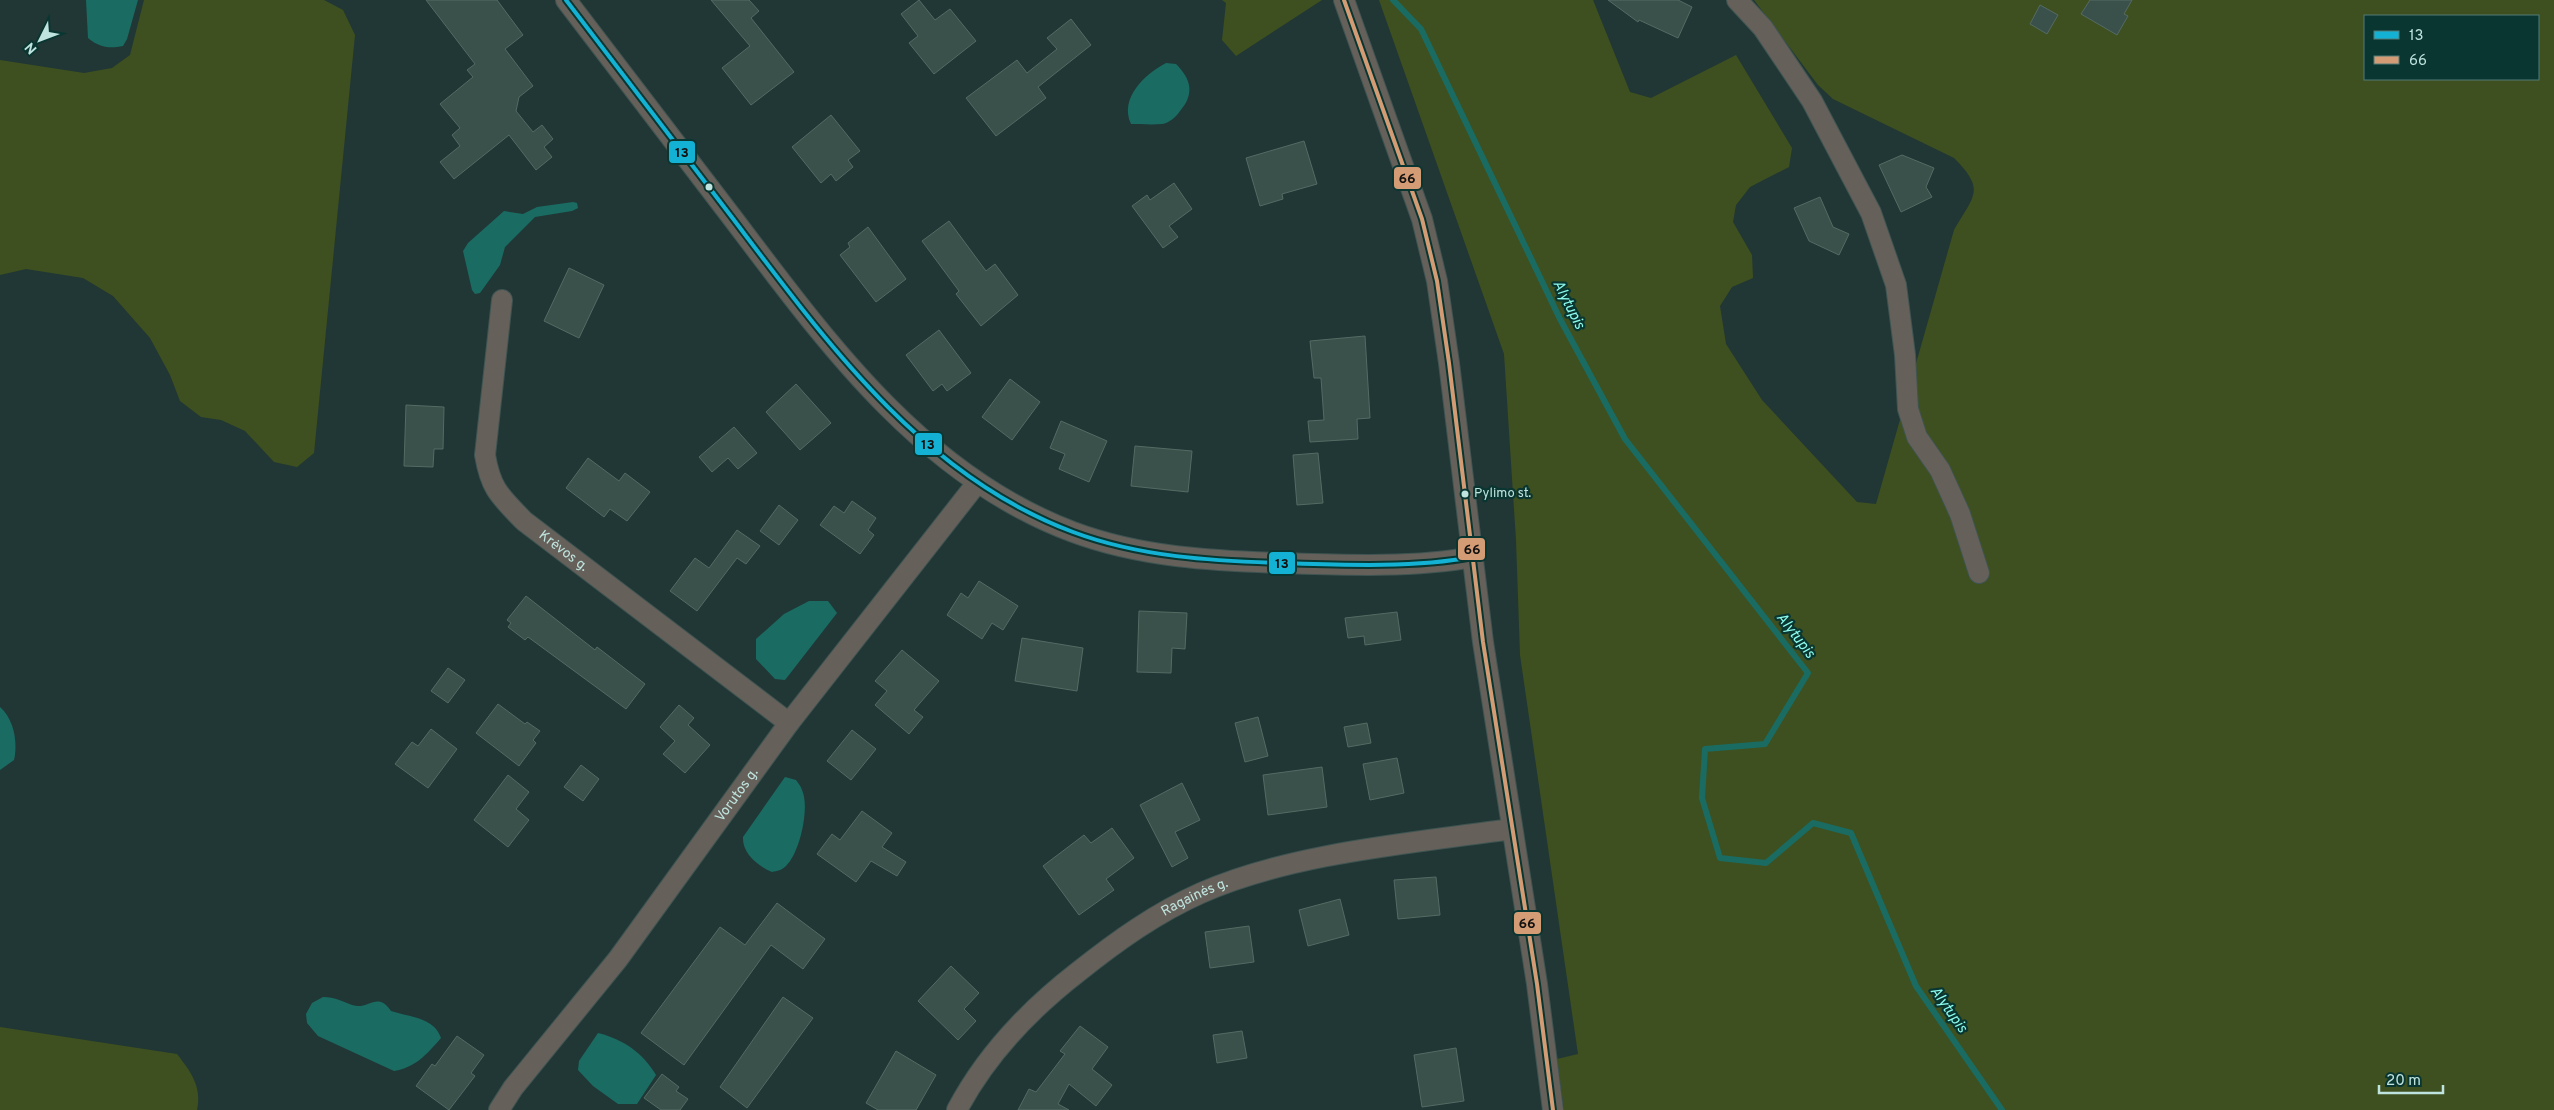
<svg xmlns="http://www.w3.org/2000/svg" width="2554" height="1110" font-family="Overpass,sans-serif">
	<rect width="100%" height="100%" fill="#213735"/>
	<g fill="#3e501f" fill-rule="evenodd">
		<polygon points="144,0 324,0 343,10 355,35 314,453 297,467 274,462 245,431 221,420 201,417 180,401 170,375 150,338 113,296 83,278 26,269 0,275 0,60 84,73 112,68 130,55"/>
		<polygon points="1222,0 1322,0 1236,56 1222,40 1226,3"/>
		<path d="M1379,0H1593L1630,92L1651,98L1736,55L1792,148L1789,167L1750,187L1736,205L1733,222L1752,255L1753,278L1732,287L1720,306L1726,344L1762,400L1857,502L1876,504L1954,230C1974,195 1986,190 1954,158L1833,99L1818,85L1754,0H2554V1110H1564L1557,1059L1578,1054L1520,655L1516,540L1504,354ZM2365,16H2538V79H2365Z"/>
		<path d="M0,1027L177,1054C191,1072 202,1087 197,1110H0Z"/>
	</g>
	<g fill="#1a6c63">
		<path d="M86,0H138L127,39L123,46C108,49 99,47 88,38Z"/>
		<path d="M1166,63L1176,64C1191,79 1195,94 1180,111C1176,117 1169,123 1162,124C1152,125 1140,124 1131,124C1119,98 1145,74 1166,63Z"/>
		<polygon points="573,202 577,203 578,208 572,211 535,217 505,247 500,265 480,293 475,294 472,290 463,251 468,243 504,211 523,214 537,207"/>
		<polygon points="809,601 828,601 837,613 785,680 775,679 756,659 756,639 784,614"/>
		<path d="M0,707C14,719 18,743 14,760L0,770Z"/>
		<path d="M785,777L796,780C798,783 801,786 802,790C810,807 800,853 786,866C782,870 777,871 772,872C758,866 742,853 743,837Z"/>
		<path d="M323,997C335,997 341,1001 352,1005C368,1011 377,990 391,1011C408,1017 434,1017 441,1038C426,1055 416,1067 394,1071L318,1036L307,1023L306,1014L312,1003Z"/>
		<path d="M598,1033C624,1040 642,1052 656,1075L637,1104H618L593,1086L578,1070L579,1061Z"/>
	</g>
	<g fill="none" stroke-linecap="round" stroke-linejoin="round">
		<polyline stroke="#1a6c63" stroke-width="6" points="1393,0 1421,29 1560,319 1625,439 1808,673 1765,744 1705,749 1702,798 1720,858 1766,863 1813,823 1851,833 1916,986 2002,1110"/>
	</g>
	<g fill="#3a514b" stroke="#546b64">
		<polygon points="426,0 497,0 523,35 505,49 533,86 519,97 516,111 533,132 542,125 553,139 544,147 552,157 536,170 509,135 454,179 440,162 460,146 452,135 460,128 440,104 473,77 467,70 475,64"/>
		<polygon points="711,0 749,0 759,11 751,18 794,72 751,105 722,68 750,46"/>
		<polygon points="919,0 935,20 950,9 976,41 934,74 909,43 918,36 901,14"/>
		<polygon points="1608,0 1678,0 1692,7 1678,38 1639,20 1638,22"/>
		<polygon points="2090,0 2132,0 2124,14 2128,16 2117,35 2081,14"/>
		<polygon points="2040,5 2058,15 2047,34 2030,24"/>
		<polygon points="1071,19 1091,45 1038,87 1046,98 996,136 966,98 1017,60 1027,73 1057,49 1047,38"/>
		<polygon points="831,115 860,151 848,160 853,167 836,181 831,174 821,183 792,147"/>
		<polygon points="1304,141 1317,184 1282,194 1283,199 1260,206 1246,158"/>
		<polygon points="1902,155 1934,168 1926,187 1932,197 1901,212 1879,165"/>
		<polygon points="1174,183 1192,209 1169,226 1178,237 1163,248 1132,206 1147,195 1150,200"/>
		<polygon points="1820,197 1833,227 1849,234 1839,255 1809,241 1794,208"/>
		<polygon points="949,221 986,271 995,264 1018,295 981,326 956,294 959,291 922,241"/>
		<polygon points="868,227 906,279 876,302 840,255 850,247 848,243"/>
		<polygon points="569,268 604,285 579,338 544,321"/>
		<polygon points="939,330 971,373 947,391 942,384 933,391 906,355"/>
		<polygon points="1365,336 1370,418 1357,419 1358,439 1310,442 1308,421 1324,420 1321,378 1314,378 1310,341"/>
		<polygon points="1010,379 1040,402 1012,440 982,417"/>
		<polygon points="796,384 831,423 800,450 766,412"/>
		<polygon points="406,405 444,407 443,449 434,449 433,467 404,466"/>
		<polygon points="1061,421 1107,441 1089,482 1059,469 1065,454 1050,448"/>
		<polygon points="734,427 757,453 738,469 728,458 712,472 699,457"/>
		<polygon points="1135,446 1192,451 1188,492 1131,486"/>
		<polygon points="1318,453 1323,503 1297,505 1293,455"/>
		<polygon points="588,458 619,481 625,473 650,492 627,521 610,509 604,517 566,488"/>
		<polygon points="852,501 876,518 868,530 874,535 860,554 820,525 834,506 844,513"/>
		<polygon points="779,505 798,520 779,545 760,531"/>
		<polygon points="737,530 760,546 746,564 737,558 697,611 670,591 695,558 709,568"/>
		<polygon points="979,581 1018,606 1003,630 992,623 982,639 947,615 961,593 968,598"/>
		<polygon points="526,596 595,650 597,647 645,684 626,709 528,637 525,640 508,627 511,623 507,620"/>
		<polygon points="1139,611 1187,613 1185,649 1172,648 1171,673 1137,672"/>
		<polygon points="1397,612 1401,640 1365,645 1364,636 1348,638 1345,618"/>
		<polygon points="1022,638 1083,648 1077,691 1015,681"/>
		<polygon points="902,650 939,681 914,710 923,717 909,734 875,705 887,691 875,681"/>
		<polygon points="448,668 465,680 448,703 431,691"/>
		<polygon points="498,704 525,724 527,722 540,731 533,740 536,743 519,766 476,733"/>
		<polygon points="679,705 694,718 688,725 710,745 685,773 663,754 675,741 660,727"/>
		<polygon points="1258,717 1268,756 1245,762 1235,723"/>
		<polygon points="1367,723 1371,743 1348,747 1344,727"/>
		<polygon points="431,729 457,749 428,788 395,764 412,742 418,746"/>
		<polygon points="852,730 876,749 851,780 827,761"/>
		<polygon points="1397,758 1404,793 1370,800 1363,764"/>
		<polygon points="581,765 599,779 583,801 564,787"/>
		<polygon points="1322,767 1327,807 1268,815 1263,775"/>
		<polygon points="508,775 529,792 516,809 529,820 508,847 474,820"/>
		<polygon points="1182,783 1200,820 1175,832 1188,858 1172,867 1140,805"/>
		<polygon points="862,811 892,833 882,847 906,862 897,876 871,861 856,882 817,854 832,834 840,840"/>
		<polygon points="1112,828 1134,858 1106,879 1114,890 1079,915 1043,866 1084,835 1091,843"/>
		<polygon points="1436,877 1440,915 1398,919 1394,880"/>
		<polygon points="1340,899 1349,935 1308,946 1299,910"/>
		<polygon points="777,903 825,939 803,969 771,945 684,1065 641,1033 720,927 745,945"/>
		<polygon points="1249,926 1254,962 1210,968 1205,932"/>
		<polygon points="951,966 979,993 964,1009 976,1021 958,1040 918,1001"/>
		<polygon points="783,997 813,1018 747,1108 720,1087"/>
		<polygon points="1080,1026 1108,1047 1092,1069 1112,1085 1096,1106 1069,1084 1058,1104 1069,1110 1018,1110 1029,1089 1036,1092 1065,1054 1060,1051"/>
		<polygon points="1242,1031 1247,1058 1217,1063 1213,1035"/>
		<polygon points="457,1036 484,1055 471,1073 475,1076 449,1110 416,1086 432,1064 435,1066"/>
		<polygon points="1456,1048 1464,1101 1422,1107 1414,1055"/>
		<polygon points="896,1051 936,1075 916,1110 878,1110 866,1103"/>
		<polygon points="662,1074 679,1087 676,1091 688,1099 680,1110 661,1110 644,1098"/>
	</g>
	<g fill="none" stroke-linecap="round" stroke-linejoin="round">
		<g stroke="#3f5452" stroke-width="22">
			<g id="street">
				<path d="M566,0C622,73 678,147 734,220C827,343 923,476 1073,532C1140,557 1212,561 1283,563C1343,565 1414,568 1473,557"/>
				<polyline points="1344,0 1422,219 1437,281 1449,363 1483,642 1537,984 1553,1110"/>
				<polyline points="1737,0 1763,28 1812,101 1871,213 1896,285 1905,355 1908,409 1917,437 1940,470 1960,514 1979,573"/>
				<path id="s1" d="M502,300L485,455C491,490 500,496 524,521L789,723"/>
				<path id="s2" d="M499,1110L513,1088L618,959L789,723L977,483"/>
				<path id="s3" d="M957,1110C986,1055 1029,1010 1078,972C1117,941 1156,913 1201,893C1291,853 1414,843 1511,829"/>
			</g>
		</g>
		<use href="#street" stroke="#65615a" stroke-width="20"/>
		<g stroke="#0a3632" stroke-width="8">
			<path id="bus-1" d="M566,0C622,73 678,147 734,220C827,343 923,476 1073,532C1140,557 1212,561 1283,563C1343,565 1414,568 1473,557"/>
		</g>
		<g stroke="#0a3632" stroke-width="8">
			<polyline id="bus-2" points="1344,0 1422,219 1437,281 1449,363 1483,642 1537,984 1553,1110"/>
		</g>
		<use href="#bus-1" stroke="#13b2d5" stroke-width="4"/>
		<use href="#bus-2" stroke="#d39c74" stroke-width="4"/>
	</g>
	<g fill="#bfe3de" stroke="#0a3632" stroke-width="2">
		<circle cx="709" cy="187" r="4.5"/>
		<circle cx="1465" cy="494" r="4.5"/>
	</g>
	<g text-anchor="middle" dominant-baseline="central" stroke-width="4.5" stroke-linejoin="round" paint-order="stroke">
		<g font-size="13" fill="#bfe3de" stroke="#0a3632" text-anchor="start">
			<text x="1474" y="494">Pylimo st.</text>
		</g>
		<g font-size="14" fill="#bfe3de" stroke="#0a3632">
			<text stroke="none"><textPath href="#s1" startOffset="284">Krėvos g.</textPath></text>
			<text stroke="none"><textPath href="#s2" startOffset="395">Vorutos g.</textPath></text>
			<text stroke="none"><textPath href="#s3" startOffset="324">Ragainės g.</textPath></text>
		</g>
		<g font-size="15" font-style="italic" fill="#8dfced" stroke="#0a3632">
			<text transform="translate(1568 305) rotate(63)">Alytupis</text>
			<text transform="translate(1795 636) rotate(52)">Alytupis</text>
			<text transform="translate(1948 1010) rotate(55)">Alytupis</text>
		</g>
	</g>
	<g stroke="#0a3632" stroke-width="2">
		<rect x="668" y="140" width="28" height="24" rx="5" fill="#13b2d5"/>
		<rect x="1393" y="166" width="29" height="24" rx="5" fill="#d39c74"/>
		<rect x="914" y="432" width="29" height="24" rx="5" fill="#13b2d5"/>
		<rect x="1457" y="537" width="29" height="24" rx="5" fill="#d39c74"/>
		<rect x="1268" y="551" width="28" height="24" rx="5" fill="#13b2d5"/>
		<rect x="1513" y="911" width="29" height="24" rx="5" fill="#d39c74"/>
	</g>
	<g font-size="14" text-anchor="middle" font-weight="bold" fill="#111">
		<text x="682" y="157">13</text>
		<text x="1407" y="183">66</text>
		<text x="928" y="449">13</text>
		<text x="1472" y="554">66</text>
		<text x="1282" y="568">13</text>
		<text x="1527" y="928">66</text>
	</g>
	<rect x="2364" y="15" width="175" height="65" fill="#0a3632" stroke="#527b77"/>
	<rect x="2374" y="31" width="25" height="8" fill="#13b2d5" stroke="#527b77"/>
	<text x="2409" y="40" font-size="15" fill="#bfe3de">13</text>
	<rect x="2374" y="56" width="25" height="8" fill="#d39c74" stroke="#527b77"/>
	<text x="2409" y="65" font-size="15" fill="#bfe3de">66</text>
	<g transform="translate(40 40) rotate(228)" stroke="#0a3632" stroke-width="4" paint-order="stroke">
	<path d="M0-4L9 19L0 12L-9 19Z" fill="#bfe3de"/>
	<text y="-8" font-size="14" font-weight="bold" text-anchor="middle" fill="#bfe3de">N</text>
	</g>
	<path d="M2379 1085v8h64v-8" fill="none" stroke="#bfe3de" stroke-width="2.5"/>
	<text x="2386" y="1085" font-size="15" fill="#bfe3de" stroke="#0a3632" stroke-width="4" paint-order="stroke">20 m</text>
</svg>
